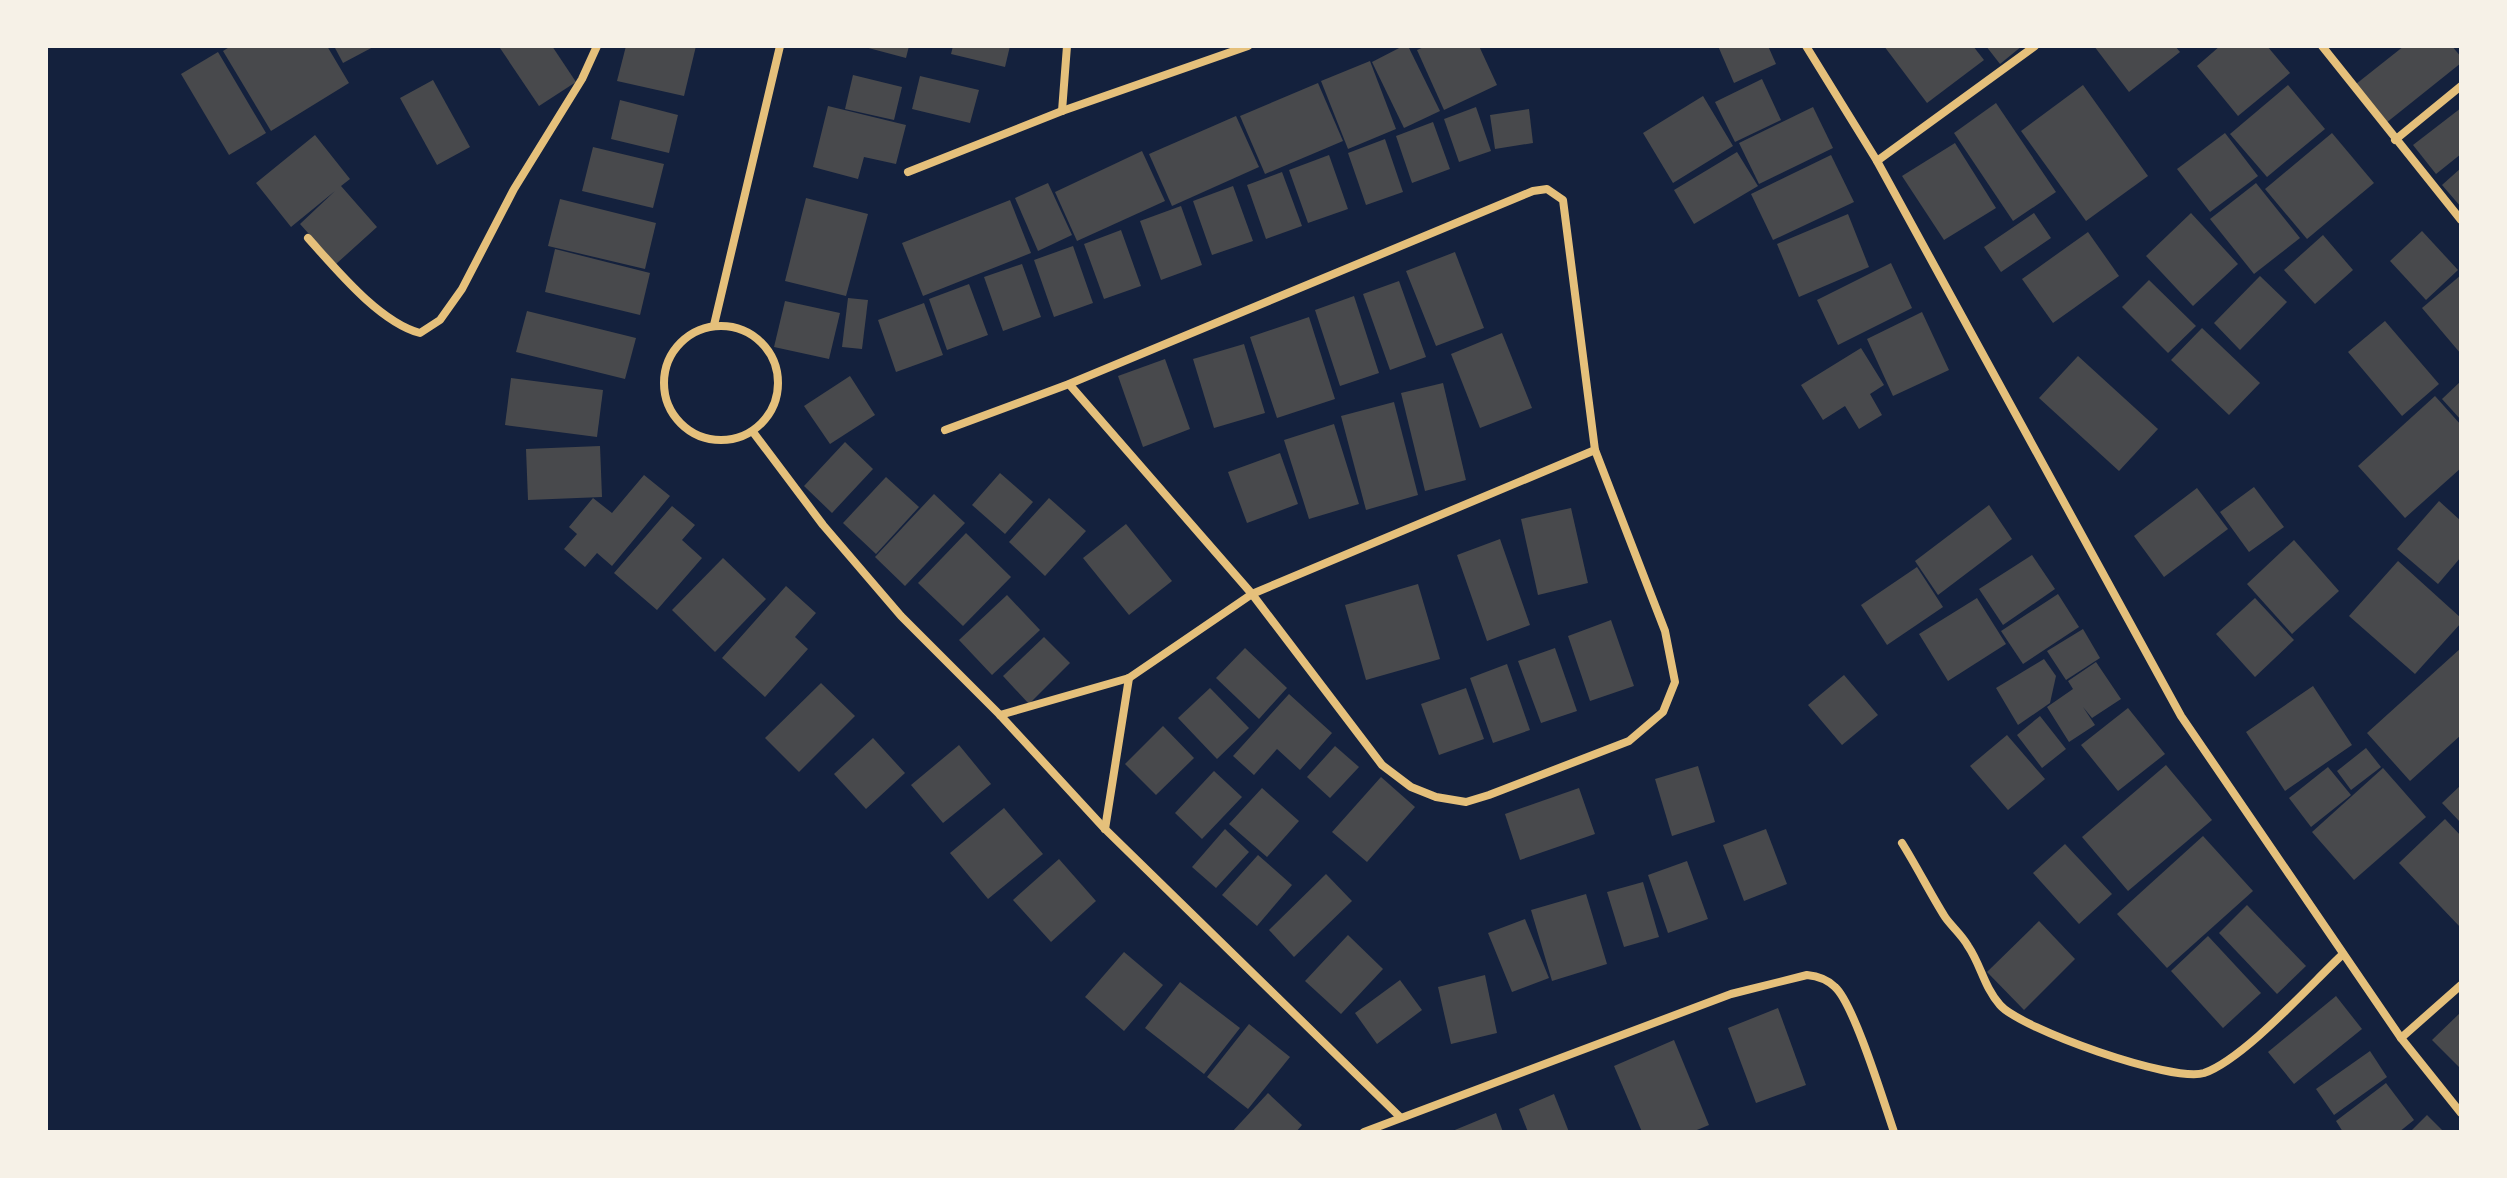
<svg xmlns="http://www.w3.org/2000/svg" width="2507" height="1178" font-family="'Noto Serif',serif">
	<rect width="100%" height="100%" fill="#14213d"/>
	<g fill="#48494c">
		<polygon points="231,46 327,46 349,83 271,131 223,51"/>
		<polygon points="334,46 375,46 343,63"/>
		<polygon points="504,46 552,46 576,82 539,106 500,48"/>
		<polygon points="626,46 696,46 684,96 617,81"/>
		<polygon points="861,46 909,46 906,58"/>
		<polygon points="953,46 1010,46 1005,67 951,54"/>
		<polygon points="1403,46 1408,46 1440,111 1404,128 1372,62"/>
		<polygon points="1426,46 1479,46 1497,85 1444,110 1417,50"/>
		<polygon points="1718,46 1768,46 1776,64 1734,83"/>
		<polygon points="1884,46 1973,46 1984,60 1927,103"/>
		<polygon points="1986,46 2022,46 2000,64"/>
		<polygon points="2094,46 2175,46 2180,52 2129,92"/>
		<polygon points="2220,46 2267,46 2290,73 2238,116 2197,66"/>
		<polygon points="2404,46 2452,46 2461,57 2461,63 2386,123 2356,84"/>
		<polygon points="218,52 266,133 229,155 181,74"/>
		<polygon points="1370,61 1396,129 1348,149 1321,81"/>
		<polygon points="853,75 902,87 894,120 845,109"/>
		<polygon points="920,76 979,90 970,123 912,109"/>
		<polygon points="1762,79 1781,120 1735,142 1715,102"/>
		<polygon points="433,80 470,147 437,165 400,98"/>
		<polygon points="1318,83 1343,141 1265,174 1240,116"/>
		<polygon points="2083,85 2148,176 2086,221 2021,131"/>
		<polygon points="2288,85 2325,129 2267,177 2230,134"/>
		<polygon points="1703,96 1733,146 1673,183 1643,133"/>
		<polygon points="620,100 678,115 669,153 611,139"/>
		<polygon points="1996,103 2056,192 2013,221 1954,133"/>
		<polygon points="828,106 906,125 896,164 864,157 858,179 813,167"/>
		<polygon points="1476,107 1491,151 1459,162 1444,119"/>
		<polygon points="1813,107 1833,148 1759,184 1739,143"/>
		<polygon points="2461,108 2461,154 2436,174 2413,145"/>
		<polygon points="1529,109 1533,143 1495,149 1490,115"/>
		<polygon points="1236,116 1259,167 1172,206 1149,154"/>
		<polygon points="1433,122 1450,169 1412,183 1396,136"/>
		<polygon points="2225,133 2258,176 2210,212 2177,169"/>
		<polygon points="2332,133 2374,183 2307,239 2265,189"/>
		<polygon points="315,135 350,179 341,186 377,227 336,264 300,224 335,191 291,227 256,183"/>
		<polygon points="1385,139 1403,192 1366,205 1348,153"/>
		<polygon points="1955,143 1996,208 1944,240 1902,176"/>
		<polygon points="593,147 664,164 653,208 582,191"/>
		<polygon points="1142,151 1165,201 1077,241 1055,192"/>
		<polygon points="1737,152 1758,186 1694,224 1674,190"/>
		<polygon points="1329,155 1348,209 1308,223 1289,170"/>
		<polygon points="1831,155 1854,202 1773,240 1751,194"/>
		<polygon points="2461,168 2461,207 2442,185"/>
		<polygon points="1282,172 1302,226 1266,239 1247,185"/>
		<polygon points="1048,183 1072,235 1038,251 1015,198"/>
		<polygon points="2256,183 2300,238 2254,274 2210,219"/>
		<polygon points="1233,186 1253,241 1212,255 1193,201"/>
		<polygon points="806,198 868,214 846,296 785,281"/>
		<polygon points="560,199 656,223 645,269 548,246"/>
		<polygon points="1010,200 1031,253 923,296 902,243"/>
		<polygon points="1181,206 1202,265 1161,280 1140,221"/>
		<polygon points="2034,213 2051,238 2001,272 1984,247"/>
		<polygon points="2191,213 2238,264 2193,306 2146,256"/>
		<polygon points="1848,214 1869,267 1799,297 1777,244"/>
		<polygon points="1121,230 1141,286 1104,299 1084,244"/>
		<polygon points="2422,231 2458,270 2426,300 2390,261"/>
		<polygon points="2088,232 2119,276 2053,323 2022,279"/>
		<polygon points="2323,235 2353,270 2315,304 2284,270"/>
		<polygon points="1073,246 1093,303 1054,317 1034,260"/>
		<polygon points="555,249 650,273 640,315 545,292"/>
		<polygon points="1455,252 1484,328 1436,346 1406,271"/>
		<polygon points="1891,263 1912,308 1838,345 1817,300"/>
		<polygon points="1022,264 1041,317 1003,331 984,277"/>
		<polygon points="2461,275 2461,354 2422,308"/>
		<polygon points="2260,276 2287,302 2240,350 2214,323"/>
		<polygon points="2149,280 2196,326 2168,353 2122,307"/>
		<polygon points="1399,281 1426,357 1390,370 1363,294"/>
		<polygon points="969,284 988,335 947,350 929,299"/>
		<polygon points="1354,296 1379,373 1340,386 1315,310"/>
		<polygon points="848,298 868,300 862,349 842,347"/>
		<polygon points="785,301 840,313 829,359 774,347"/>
		<polygon points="924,303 943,355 896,372 878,320"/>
		<polygon points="527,311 636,338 625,379 516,352"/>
		<polygon points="1922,312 1949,370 1893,396 1867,339"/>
		<polygon points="1309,317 1335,399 1277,418 1250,337"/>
		<polygon points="2385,321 2439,384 2402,416 2348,352"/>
		<polygon points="2202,328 2260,383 2229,415 2171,360"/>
		<polygon points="1502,333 1532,408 1480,428 1451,354"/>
		<polygon points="1244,344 1265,413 1214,428 1193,359"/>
		<polygon points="1861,348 1884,385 1870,394 1882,415 1859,429 1845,406 1823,420 1801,385"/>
		<polygon points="2078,356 2158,429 2119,471 2039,398"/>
		<polygon points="1165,359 1190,429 1143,447 1118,376"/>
		<polygon points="850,376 875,415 830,444 804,406"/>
		<polygon points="511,378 603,390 597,437 505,425"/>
		<polygon points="2461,381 2461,420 2442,399"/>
		<polygon points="1443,383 1466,480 1425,491 1401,393"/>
		<polygon points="2435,396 2461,425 2461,468 2405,518 2358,466"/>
		<polygon points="1394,402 1418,495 1366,510 1341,416"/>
		<polygon points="1334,424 1359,504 1309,519 1284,440"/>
		<polygon points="845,442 873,469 832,513 804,486"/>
		<polygon points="600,446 602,497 528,500 526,449"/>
		<polygon points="1280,453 1298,504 1247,523 1228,472"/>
		<polygon points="1000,473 1033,502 1005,534 972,505"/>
		<polygon points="644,475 670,496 612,566 597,553 585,567 564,549 577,534 569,527 593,498 612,513"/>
		<polygon points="886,477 919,507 876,554 843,523"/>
		<polygon points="2254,487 2284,527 2249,552 2220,512"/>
		<polygon points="2197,488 2228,529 2164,577 2134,536"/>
		<polygon points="934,494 965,523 905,586 875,557"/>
		<polygon points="1049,498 1086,531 1045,576 1009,542"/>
		<polygon points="2439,501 2461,521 2461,557 2438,584 2397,549"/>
		<polygon points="1989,505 2012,539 1938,595 1915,561"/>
		<polygon points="672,506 695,525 682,540 702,558 657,610 614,573"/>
		<polygon points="1571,508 1588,583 1538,595 1521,519"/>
		<polygon points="1126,524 1172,581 1129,615 1083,558"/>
		<polygon points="966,533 1011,577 963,626 918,583"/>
		<polygon points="1500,539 1530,625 1487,641 1457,555"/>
		<polygon points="2294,540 2339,591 2292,634 2247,584"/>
		<polygon points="2032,555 2055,589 2003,625 1979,589"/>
		<polygon points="723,558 766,599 715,652 672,610"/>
		<polygon points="2398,561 2461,618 2461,623 2415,674 2349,616"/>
		<polygon points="1917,567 1943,607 1887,645 1861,605"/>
		<polygon points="1418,584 1440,659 1366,680 1345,605"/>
		<polygon points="786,586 816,613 795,637 808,649 765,697 722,658"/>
		<polygon points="2058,594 2079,627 2023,664 2001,631"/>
		<polygon points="1007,595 1040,630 992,675 959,640"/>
		<polygon points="1977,598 2006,644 1948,681 1919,634"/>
		<polygon points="2255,598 2294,640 2255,677 2216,634"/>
		<polygon points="1611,620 1634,686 1590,701 1568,636"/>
		<polygon points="2083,629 2100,658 2066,680 2047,651"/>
		<polygon points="1044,637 1070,663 1029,704 1003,676"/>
		<polygon points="1245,648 1287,688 1259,719 1216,678"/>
		<polygon points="1555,648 1577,711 1541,723 1518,661"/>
		<polygon points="2461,648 2461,735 2410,781 2367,733"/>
		<polygon points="2044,659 2056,676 2050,703 2018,725 1996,688"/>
		<polygon points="2096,662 2121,699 2092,718 2083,707 2095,725 2069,742 2047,707 2073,689 2068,681"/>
		<polygon points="1507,664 1530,730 1493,743 1470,678"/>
		<polygon points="1844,675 1878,715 1842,745 1808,705"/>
		<polygon points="821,683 855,716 799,772 765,738"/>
		<polygon points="2313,686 2352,745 2285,791 2246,732"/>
		<polygon points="1210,688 1249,728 1217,759 1178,718"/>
		<polygon points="1466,688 1484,739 1439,755 1421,704"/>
		<polygon points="1289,694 1332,733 1300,770 1277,749 1254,775 1233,756"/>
		<polygon points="2128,708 2165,754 2118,791 2081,745"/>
		<polygon points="2040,716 2066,749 2042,768 2017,735"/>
		<polygon points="1163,726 1194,758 1156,795 1125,764"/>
		<polygon points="2007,735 2045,779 2008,810 1970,766"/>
		<polygon points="873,738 905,773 866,809 834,774"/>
		<polygon points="959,745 991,784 943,823 911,785"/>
		<polygon points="1335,746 1359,767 1330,798 1307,777"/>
		<polygon points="2366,748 2381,767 2351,790 2337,771"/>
		<polygon points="2166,765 2212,820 2128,891 2082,837"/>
		<polygon points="1698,766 1715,822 1672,836 1655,779"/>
		<polygon points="2328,767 2351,795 2311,827 2289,798"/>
		<polygon points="2383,768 2426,817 2354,880 2312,832"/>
		<polygon points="1214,771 1242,797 1202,839 1175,813"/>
		<polygon points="1381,777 1415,807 1367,862 1332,832"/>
		<polygon points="2461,785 2461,823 2442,803"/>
		<polygon points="1262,788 1299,821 1267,857 1229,824"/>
		<polygon points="1579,788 1595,834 1520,860 1505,814"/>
		<polygon points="1004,808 1043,854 988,899 950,853"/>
		<polygon points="2445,819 2461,836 2461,928 2399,863"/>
		<polygon points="1225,829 1249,852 1216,888 1192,867"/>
		<polygon points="1766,829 1787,884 1744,901 1723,845"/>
		<polygon points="2203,836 2253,891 2167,968 2117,914"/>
		<polygon points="2065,844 2112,894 2079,924 2033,873"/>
		<polygon points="1258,855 1292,885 1257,926 1222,895"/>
		<polygon points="1059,859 1096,901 1051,942 1013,900"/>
		<polygon points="1687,861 1708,919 1668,933 1648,875"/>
		<polygon points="1326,874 1352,901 1294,957 1269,930"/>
		<polygon points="1643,882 1659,937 1624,947 1607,892"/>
		<polygon points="1586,894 1607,964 1552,981 1531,910"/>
		<polygon points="2247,905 2306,966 2277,994 2219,933"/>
		<polygon points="1525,919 1549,978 1512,992 1488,933"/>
		<polygon points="2039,921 2075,959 2024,1010 1987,972"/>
		<polygon points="1348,935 1383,969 1341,1014 1305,981"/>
		<polygon points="2208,936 2261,993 2223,1028 2171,971"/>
		<polygon points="1124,952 1163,985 1124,1031 1085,997"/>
		<polygon points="1485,975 1497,1033 1451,1044 1438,987"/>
		<polygon points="1400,980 1422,1010 1377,1044 1355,1013"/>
		<polygon points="1180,982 1240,1028 1204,1074 1145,1028"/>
		<polygon points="2336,996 2362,1029 2294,1084 2268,1052"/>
		<polygon points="1778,1008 1806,1085 1756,1103 1728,1028"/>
		<polygon points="2461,1012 2461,1069 2432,1040"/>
		<polygon points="1249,1024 1290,1057 1248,1109 1207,1077"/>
		<polygon points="1674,1040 1709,1125 1692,1132 1642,1132 1614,1066"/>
		<polygon points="2370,1051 2387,1077 2334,1115 2316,1089"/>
		<polygon points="2386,1083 2414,1120 2399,1132 2343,1132 2336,1121"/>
		<polygon points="1268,1093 1302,1125 1296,1132 1232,1132"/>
		<polygon points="1554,1094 1569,1132 1528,1132 1519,1109"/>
		<polygon points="1496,1113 1503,1132 1450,1132"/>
		<polygon points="2427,1115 2444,1132 2410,1132"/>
	</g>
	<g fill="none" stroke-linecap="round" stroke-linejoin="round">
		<g stroke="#e5c07b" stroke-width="8">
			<polyline points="1806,46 1877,161 2181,716 2401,1038 2461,1113"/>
			<polyline points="2322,46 2461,220"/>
			<polyline points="1062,111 1067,46"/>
			<polyline points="2395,140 2461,86"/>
			<polyline points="1877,161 2035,46"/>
			<polyline points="908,172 1062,111 1248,46"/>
			<path d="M308,238C336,269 379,322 420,333L440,320L462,289L514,189L582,79L597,46"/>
			<polyline points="714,325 780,46"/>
			<circle cx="721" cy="383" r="57"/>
			<polyline points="945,430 1069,384 1533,191 1547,189 1563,200 1595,450 1665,631 1675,682 1663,712 1629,741 1489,795 1466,802 1436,797 1411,787 1382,765 1252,594 1069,384"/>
			<polyline points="753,432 823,525 901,616 1000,715 1105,829 1400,1117"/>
			<polyline points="1000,715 1129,678 1252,594 1595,450"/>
			<polyline points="1105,829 1129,678"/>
			<path d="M1902,843C1917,867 1930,893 1945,917C1952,927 1962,935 1968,946C1981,965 1984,987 2000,1005C2021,1029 2173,1083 2204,1073C2244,1059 2310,985 2343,954"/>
			<polyline points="2401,1038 2461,985"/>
			<path d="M1364,1132L1731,994L1807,975C1817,976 1828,980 1835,987C1854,1004 1884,1103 1894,1132"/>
		</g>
	</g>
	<rect width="2507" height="1178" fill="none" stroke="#f6f1e7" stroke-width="96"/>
</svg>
